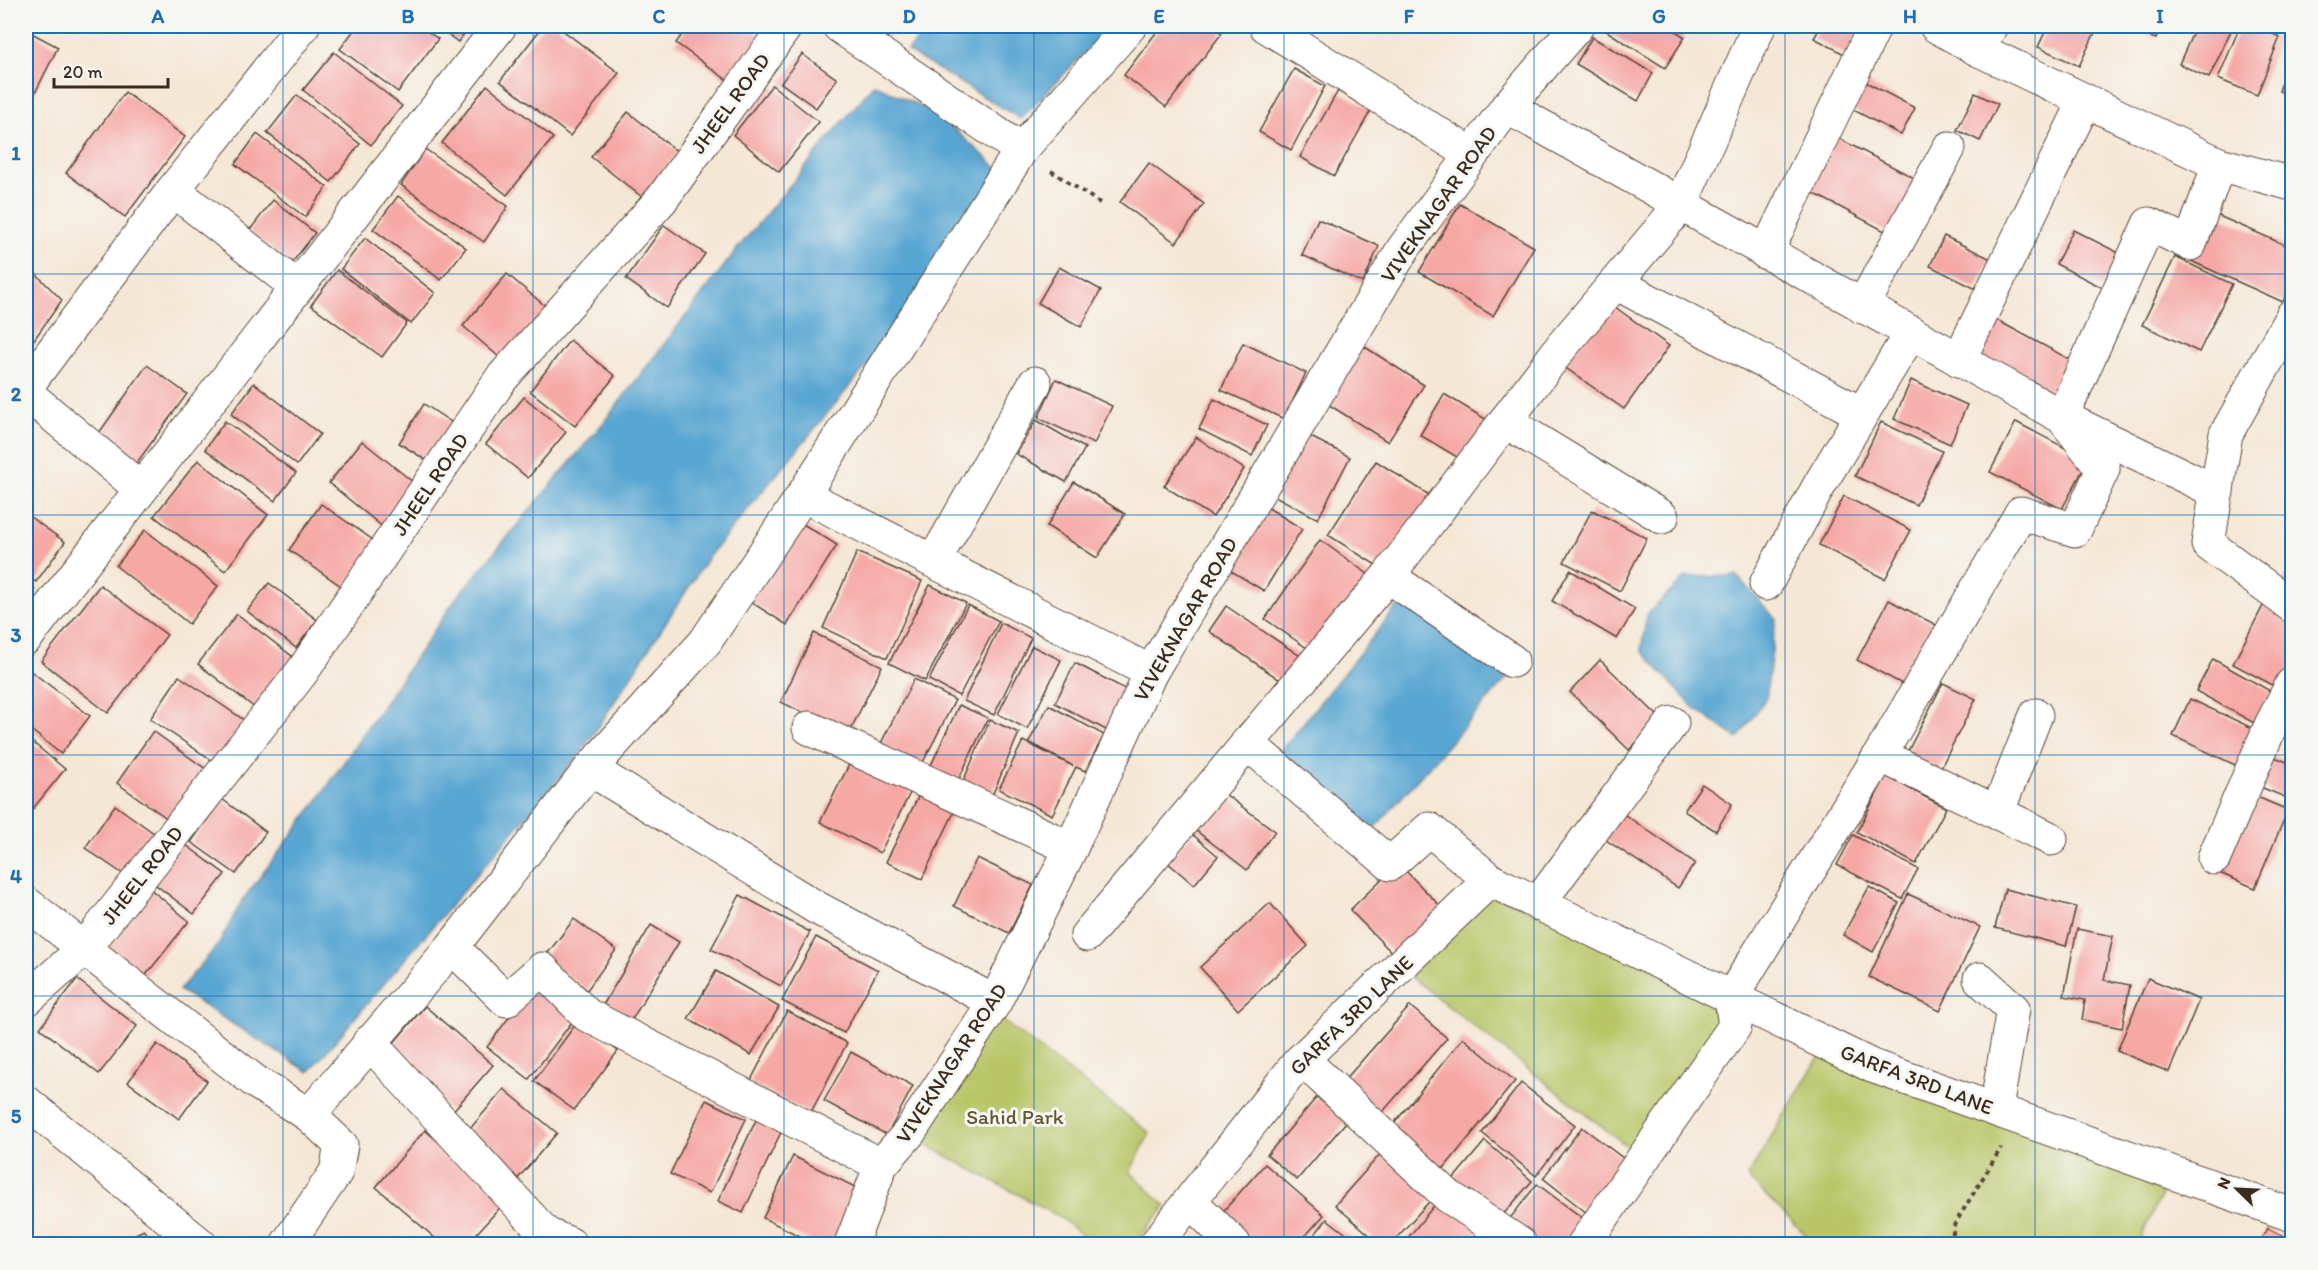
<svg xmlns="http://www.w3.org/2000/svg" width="2318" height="1270" font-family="Itim,sans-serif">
	<rect width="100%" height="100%" fill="#f6f6f2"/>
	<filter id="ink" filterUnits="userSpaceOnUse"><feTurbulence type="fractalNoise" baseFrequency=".0167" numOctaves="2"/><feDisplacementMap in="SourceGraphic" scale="12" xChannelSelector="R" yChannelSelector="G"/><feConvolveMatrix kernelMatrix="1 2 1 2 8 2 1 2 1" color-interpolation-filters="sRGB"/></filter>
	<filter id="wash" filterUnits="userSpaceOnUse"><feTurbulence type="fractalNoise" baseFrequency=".008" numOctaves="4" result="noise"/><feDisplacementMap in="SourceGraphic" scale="24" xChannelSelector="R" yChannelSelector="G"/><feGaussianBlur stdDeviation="1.35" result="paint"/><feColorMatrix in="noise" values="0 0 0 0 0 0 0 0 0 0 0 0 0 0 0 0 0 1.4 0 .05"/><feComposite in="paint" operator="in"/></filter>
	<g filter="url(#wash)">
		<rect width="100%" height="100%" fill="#f5e7d5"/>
		<g fill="#b8c668" stroke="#7a7843" stroke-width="1.5">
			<polygon points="1489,891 1717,999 1726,1027 1642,1158 1406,973"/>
			<polygon points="996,1016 1150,1133 1130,1172 1166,1206 1133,1244 1093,1244 1058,1216 919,1141"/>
			<polygon points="1819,1057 2168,1179 2138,1244 1815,1244 1747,1177"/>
		</g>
		<g fill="#59a6d2" stroke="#4a6878" stroke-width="1.5">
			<polygon points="930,26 1110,26 1021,119 907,51"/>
			<polygon points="874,84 938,115 1000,170 934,285 709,556 583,750 309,1072 179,990 218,945 242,901 318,800 457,597 604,422 738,248"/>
			<polygon points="1737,576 1776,619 1766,698 1738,739 1692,706 1641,650 1647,614 1686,577"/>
			<polygon points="1400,603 1509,676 1372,831 1280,752"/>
		</g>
		<g id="blocks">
			<g fill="#f6a8a5">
				<polygon points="357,26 420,26 438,39 398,92 340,49"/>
				<polygon points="436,26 470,26 458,42"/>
				<polygon points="543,26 557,26 619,73 570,136 500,81"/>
				<polygon points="688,26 747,26 766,40 734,85 676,43"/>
				<polygon points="864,26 896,26 884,41"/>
				<polygon points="1161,26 1211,26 1222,33 1166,107 1124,75"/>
				<polygon points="1608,26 1668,26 1685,37 1665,68 1605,30"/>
				<polygon points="1821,26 1861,26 1846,55 1814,38"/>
				<polygon points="2048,26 2098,26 2079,66 2038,47"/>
				<polygon points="2124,26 2162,26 2156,39"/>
				<polygon points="2196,26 2233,26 2209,78 2179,64"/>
				<polygon points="2240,26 2253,26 2280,37 2257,95 2218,79"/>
				<polygon points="26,30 58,47 28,107 26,106"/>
				<polygon points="1592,37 1653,73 1638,101 1576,64"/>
				<polygon points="2292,50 2292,96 2279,91"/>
				<polygon points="334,52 402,106 371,145 303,90"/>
				<polygon points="802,54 837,79 816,108 781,83"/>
				<polygon points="1294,69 1325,86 1291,150 1259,132"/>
				<polygon points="1860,79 1915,108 1901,135 1846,106"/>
				<polygon points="487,85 553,138 507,195 442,143"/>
				<polygon points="772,85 819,122 779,172 733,135"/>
				<polygon points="1338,91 1371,110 1334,176 1300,157"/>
				<polygon points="125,92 185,137 125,217 66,173"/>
				<polygon points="1975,93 1998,104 1980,141 1957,130"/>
				<polygon points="297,95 360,144 331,182 267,133"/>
				<polygon points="628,112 678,152 642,197 591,157"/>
				<polygon points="257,134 327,187 305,217 235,164"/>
				<polygon points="1830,134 1922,182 1894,236 1802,187"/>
				<polygon points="425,149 508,206 484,242 401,185"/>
				<polygon points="1149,163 1204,204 1176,243 1120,202"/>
				<polygon points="398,196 466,248 441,280 373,229"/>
				<polygon points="273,200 315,233 291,264 249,231"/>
				<polygon points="1460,204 1534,247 1493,316 1419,272"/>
				<polygon points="2212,213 2292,248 2292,281 2283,302 2191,261"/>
				<polygon points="1318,219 1379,246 1363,283 1302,255"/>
				<polygon points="664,225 705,254 667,308 626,279"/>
				<polygon points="2073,230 2125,256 2107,290 2056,264"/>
				<polygon points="1944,236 1991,259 1976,289 1930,266"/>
				<polygon points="365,238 435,293 411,324 341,269"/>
				<polygon points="2175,257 2232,284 2199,352 2142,325"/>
				<polygon points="26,264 62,300 26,351"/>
				<polygon points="1059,267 1101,290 1081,327 1038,303"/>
				<polygon points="337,270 407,323 382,357 311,305"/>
				<polygon points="507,274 550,310 506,363 463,326"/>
				<polygon points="1608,302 1669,346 1624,409 1563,366"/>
				<polygon points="1991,317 2071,360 2052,398 1971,355"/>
				<polygon points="570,340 615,376 575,426 530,391"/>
				<polygon points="1243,343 1306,373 1284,419 1221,390"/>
				<polygon points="1362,345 1424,385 1388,442 1326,403"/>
				<polygon points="147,365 187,394 133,468 94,440"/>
				<polygon points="1056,379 1112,406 1094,444 1038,418"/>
				<polygon points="1911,380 1967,405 1950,444 1894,419"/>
				<polygon points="254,383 320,434 297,465 231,414"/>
				<polygon points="1444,394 1492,423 1467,463 1420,435"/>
				<polygon points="524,397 566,432 528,478 486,444"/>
				<polygon points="1214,399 1267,425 1252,456 1199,429"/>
				<polygon points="424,404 457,426 432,464 399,443"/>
				<polygon points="1036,420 1085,448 1066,482 1016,454"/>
				<polygon points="225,421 296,473 275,501 205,449"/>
				<polygon points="1881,422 1942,451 1916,505 1855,476"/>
				<polygon points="2016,422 2088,460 2062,509 1990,472"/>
				<polygon points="1305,434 1350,457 1318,519 1273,495"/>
				<polygon points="1196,437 1244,469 1213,517 1164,486"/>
				<polygon points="362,441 418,486 384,528 329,483"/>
				<polygon points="198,460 268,515 225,571 154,516"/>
				<polygon points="1376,461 1434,498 1387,572 1328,535"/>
				<polygon points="1074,482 1125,514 1097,558 1047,526"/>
				<polygon points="1844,496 1911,530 1885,579 1819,545"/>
				<polygon points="321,504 376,542 344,588 289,550"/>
				<polygon points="1267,507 1302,529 1264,591 1228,569"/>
				<polygon points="1592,510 1647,538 1620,591 1564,562"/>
				<polygon points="26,514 65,542 36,582 26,575"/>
				<polygon points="790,516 837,545 787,625 740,595"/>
				<polygon points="145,530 218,586 189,624 116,566"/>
				<polygon points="1320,540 1372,577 1317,655 1265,619"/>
				<polygon points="857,552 922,581 887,658 823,628"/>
				<polygon points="2292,561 2292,585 2283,580"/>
				<polygon points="1570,570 1635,609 1617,639 1552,601"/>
				<polygon points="26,582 35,589 26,602"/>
				<polygon points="269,583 317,620 296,648 247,611"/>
				<polygon points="100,585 167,635 108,713 41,661"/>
				<polygon points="930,585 966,603 925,681 889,663"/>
				<polygon points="1889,600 1938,626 1906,686 1857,660"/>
				<polygon points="2265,602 2292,616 2292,666 2280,689 2233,664"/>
				<polygon points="968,605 999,621 959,696 929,680"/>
				<polygon points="1226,606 1300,656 1283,682 1209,631"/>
				<polygon points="237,614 293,657 255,708 198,664"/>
				<polygon points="1001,623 1031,638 994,715 964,701"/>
				<polygon points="814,633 882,666 848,735 781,702"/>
				<polygon points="1032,646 1061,660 1027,729 998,714"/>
				<polygon points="2213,659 2272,692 2254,723 2196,691"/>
				<polygon points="1600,660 1660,718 1629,750 1570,692"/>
				<polygon points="1075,663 1129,691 1108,731 1055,703"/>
				<polygon points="32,672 90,716 61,754 26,726 26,680"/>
				<polygon points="179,676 244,720 216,763 150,719"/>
				<polygon points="914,679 955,700 918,772 877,751"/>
				<polygon points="1943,683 1976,699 1939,771 1906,755"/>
				<polygon points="2190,699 2263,733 2246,770 2173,736"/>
				<polygon points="959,705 988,718 954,789 926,776"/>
				<polygon points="1049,705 1104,735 1085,771 1076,767 1052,815 999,789 1023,741 1073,766 1029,742"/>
				<polygon points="990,720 1019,733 988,805 958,793"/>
				<polygon points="153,731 214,775 178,826 117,783"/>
				<polygon points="26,737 65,769 32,810 26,805"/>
				<polygon points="855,753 915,783 880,853 820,822"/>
				<polygon points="2265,753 2292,764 2292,800 2253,784"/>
				<polygon points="1886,776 1946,808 1916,864 1857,832"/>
				<polygon points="1702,784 1732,804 1716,831 1684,811"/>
				<polygon points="922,789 957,806 922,879 886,862"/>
				<polygon points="1222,792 1275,831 1247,870 1194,829"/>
				<polygon points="2250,794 2288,810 2255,888 2217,872"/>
				<polygon points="222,799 266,832 236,874 191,842"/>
				<polygon points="115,805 155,834 126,876 85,848"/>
				<polygon points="1618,810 1695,863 1678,888 1600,836"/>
				<polygon points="1192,834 1218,856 1194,885 1167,862"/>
				<polygon points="1853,835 1918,869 1902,899 1837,865"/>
				<polygon points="182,842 225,874 194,914 152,882"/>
				<polygon points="977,858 1033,885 1009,933 954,906"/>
				<polygon points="1398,863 1448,914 1400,961 1350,910"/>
				<polygon points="1869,887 1899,903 1873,952 1843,935"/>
				<polygon points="149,888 189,921 138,985 97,952"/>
				<polygon points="2005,889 2076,907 2066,946 1995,928"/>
				<polygon points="1908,894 1980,927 1940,1011 1869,977"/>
				<polygon points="740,895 810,932 781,986 711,949"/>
				<polygon points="1270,903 1308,946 1238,1010 1200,967"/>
				<polygon points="574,919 616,950 587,990 544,958"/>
				<polygon points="651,925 679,942 628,1026 600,1010"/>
				<polygon points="2077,929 2113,936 2104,980 2130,985 2122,1028 2082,1020 2085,1000 2064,996"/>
				<polygon points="816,937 878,970 844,1033 782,1001"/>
				<polygon points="716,971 779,1007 751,1055 688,1019"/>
				<polygon points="538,978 581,1010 529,1079 487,1047"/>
				<polygon points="2148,978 2199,1000 2169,1072 2117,1051"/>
				<polygon points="77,979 137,1026 99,1074 40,1028"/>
				<polygon points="425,1006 493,1065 452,1112 385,1053"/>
				<polygon points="1410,1006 1447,1038 1380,1115 1343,1082"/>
				<polygon points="787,1011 847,1043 810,1114 750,1082"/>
				<polygon points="578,1021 618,1051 574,1110 534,1081"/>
				<polygon points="1463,1038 1515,1081 1440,1173 1388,1131"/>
				<polygon points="157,1044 207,1081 179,1119 128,1082"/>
				<polygon points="851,1052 913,1086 887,1135 824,1101"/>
				<polygon points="1521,1083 1575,1125 1536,1176 1482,1133"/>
				<polygon points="504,1089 557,1133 515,1182 463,1137"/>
				<polygon points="1317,1097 1346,1122 1297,1180 1267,1155"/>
				<polygon points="706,1100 746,1119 710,1193 670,1174"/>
				<polygon points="756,1120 781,1132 743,1213 718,1201"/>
				<polygon points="1582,1127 1632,1165 1592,1217 1543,1178"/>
				<polygon points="425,1130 506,1201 467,1244 442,1244 376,1187"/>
				<polygon points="1485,1141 1532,1181 1495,1224 1449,1184"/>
				<polygon points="1385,1149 1436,1194 1391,1244 1380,1244 1335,1205"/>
				<polygon points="793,1156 859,1189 836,1244 816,1244 763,1218"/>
				<polygon points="1265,1164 1324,1215 1298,1244 1251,1244 1219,1216"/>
				<polygon points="1537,1184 1585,1220 1566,1244 1528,1244 1504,1226"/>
				<polygon points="1441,1197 1487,1234 1478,1244 1403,1244"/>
				<polygon points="1327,1219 1359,1244 1307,1244"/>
				<polygon points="2267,1228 2292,1241 2292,1244 2259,1244"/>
				<polygon points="144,1230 151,1244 114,1244"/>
			</g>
		</g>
	</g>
	<g filter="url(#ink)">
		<use href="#blocks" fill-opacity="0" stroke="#574639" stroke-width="1.5"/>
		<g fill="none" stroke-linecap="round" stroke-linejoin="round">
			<g stroke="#574639" stroke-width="35">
				<g id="minor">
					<polyline points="839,26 1021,150"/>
					<polyline points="1266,26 1471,154"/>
					<polyline points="1936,26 1977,49 2219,164 2292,184"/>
					<polyline points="1977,49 1991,26"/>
					<polyline points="1507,107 2062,417 2217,492"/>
					<polyline points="1766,253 1875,26"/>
					<polyline points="1616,283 1862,414"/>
					<polyline points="297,287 173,190 303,26"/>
					<polyline points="1862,307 1949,148"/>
					<polyline points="2292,316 2226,434 2208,544 2292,606"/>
					<polyline points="1959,360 2085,101"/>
					<polyline points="26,387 173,190"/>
					<polyline points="26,393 141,489"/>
					<polyline points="1505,421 1662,517"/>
					<polyline points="803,495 1151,672"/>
					<polyline points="934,561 1035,383"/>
					<polyline points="1388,576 1512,661"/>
					<polyline points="1766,584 1820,484 1910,334"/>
					<polyline points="26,638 500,26"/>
					<polyline points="809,728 1071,848"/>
					<polyline points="1247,743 1390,864 1429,829 1490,880 1872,1066 2292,1215"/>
					<polyline points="1880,755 2051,839"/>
					<polyline points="590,769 817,908 995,1002"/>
					<polyline points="1997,813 2036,715"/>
					<polyline points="2214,858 2271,725 2292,684"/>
					<polyline points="26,903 257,1083 309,1115"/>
					<polyline points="1538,904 1672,723"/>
					<polyline points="1087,935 1388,576 1562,346 1680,206 1759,26"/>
					<polyline points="452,947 506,1000 542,969 587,1015 881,1165"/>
					<polyline points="1980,979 2013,1009 1996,1109"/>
					<polyline points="26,1000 83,950 302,672 501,379 662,199 786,26"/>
					<polyline points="369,1042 546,1234 570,1244"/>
					<polyline points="1303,1060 1448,1196 1520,1244"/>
					<polyline points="26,1102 200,1244"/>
					<polyline points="1191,1202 1234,1244"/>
					<polyline points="287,1244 336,1172 341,1145 309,1115 452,947 590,769 705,642 803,495 1021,150 1130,26"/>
					<polyline points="851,1244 881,1165 909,1133 995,1002 1071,848 1151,672 1403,249 1507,107 1577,26"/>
					<polyline points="1156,1244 1298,1063 1490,880"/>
					<polyline points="1584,1244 1735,1026 1731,998 1880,755 2021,513 2075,530 2103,469 2062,417 2149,224 2190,244 2219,164"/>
				</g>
			</g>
			<g stroke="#574639" stroke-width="4" stroke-dasharray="4.5 4.5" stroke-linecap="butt">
				<polyline points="1051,171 1103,205"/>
				<polyline points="1953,1244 1953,1227 2001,1148"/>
			</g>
			<use href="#minor" stroke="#fff" stroke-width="33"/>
		</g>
	</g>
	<path fill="none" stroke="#1f6fb2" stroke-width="1.5" stroke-opacity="0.55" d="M283,26V1244M533,26V1244M784,26V1244M1034,26V1244M1284,26V1244M1534,26V1244M1785,26V1244M2035,26V1244M26,274H2292M26,515H2292M26,755H2292M26,996H2292"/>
	<g text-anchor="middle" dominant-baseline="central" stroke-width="6" stroke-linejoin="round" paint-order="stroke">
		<g font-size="21" fill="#3b2a1e" stroke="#f6f6f2">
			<text transform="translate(730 103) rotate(-54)">JHEEL ROAD</text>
			<text transform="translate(1438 204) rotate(-55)">VIVEKNAGAR ROAD</text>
			<text transform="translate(430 484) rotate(-56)">JHEEL ROAD</text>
			<text transform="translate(1185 619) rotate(-60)">VIVEKNAGAR ROAD</text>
			<text transform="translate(142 875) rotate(-52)">JHEEL ROAD</text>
			<text transform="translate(1351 1015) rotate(-44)">GARFA 3RD LANE</text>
			<text transform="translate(951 1063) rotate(-57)">VIVEKNAGAR ROAD</text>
			<text transform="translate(1917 1079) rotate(21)">GARFA 3RD LANE</text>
		</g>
		<g font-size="21" fill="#605934" stroke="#f6f6f2">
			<text x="1015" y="1116">Sahid Park</text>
		</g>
	</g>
	<rect width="2318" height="1270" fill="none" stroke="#f6f6f2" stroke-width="66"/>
	<g transform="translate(2237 1189) rotate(294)" stroke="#f6f6f2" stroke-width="4.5" paint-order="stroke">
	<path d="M0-4.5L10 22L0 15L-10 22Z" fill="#3b2a1e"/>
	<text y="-9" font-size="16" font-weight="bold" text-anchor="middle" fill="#3b2a1e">N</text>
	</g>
	<path d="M54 78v9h114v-9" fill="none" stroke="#3b2a1e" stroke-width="3"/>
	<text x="63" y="78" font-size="18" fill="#3b2a1e" stroke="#f6f6f2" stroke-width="4.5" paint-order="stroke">20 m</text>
	<rect x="33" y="33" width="2252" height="1204" fill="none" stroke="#1f6fb2" stroke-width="2"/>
	<g font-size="20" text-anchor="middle" font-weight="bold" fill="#1f6fb2">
		<text x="158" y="23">A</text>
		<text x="408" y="23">B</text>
		<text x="659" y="23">C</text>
		<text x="909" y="23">D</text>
		<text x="1159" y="23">E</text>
		<text x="1409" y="23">F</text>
		<text x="1659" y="23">G</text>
		<text x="1910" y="23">H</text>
		<text x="2160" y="23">I</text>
		<text x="16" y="160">1</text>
		<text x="16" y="401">2</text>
		<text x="16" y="642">3</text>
		<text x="16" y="883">4</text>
		<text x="16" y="1123">5</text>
	</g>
</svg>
